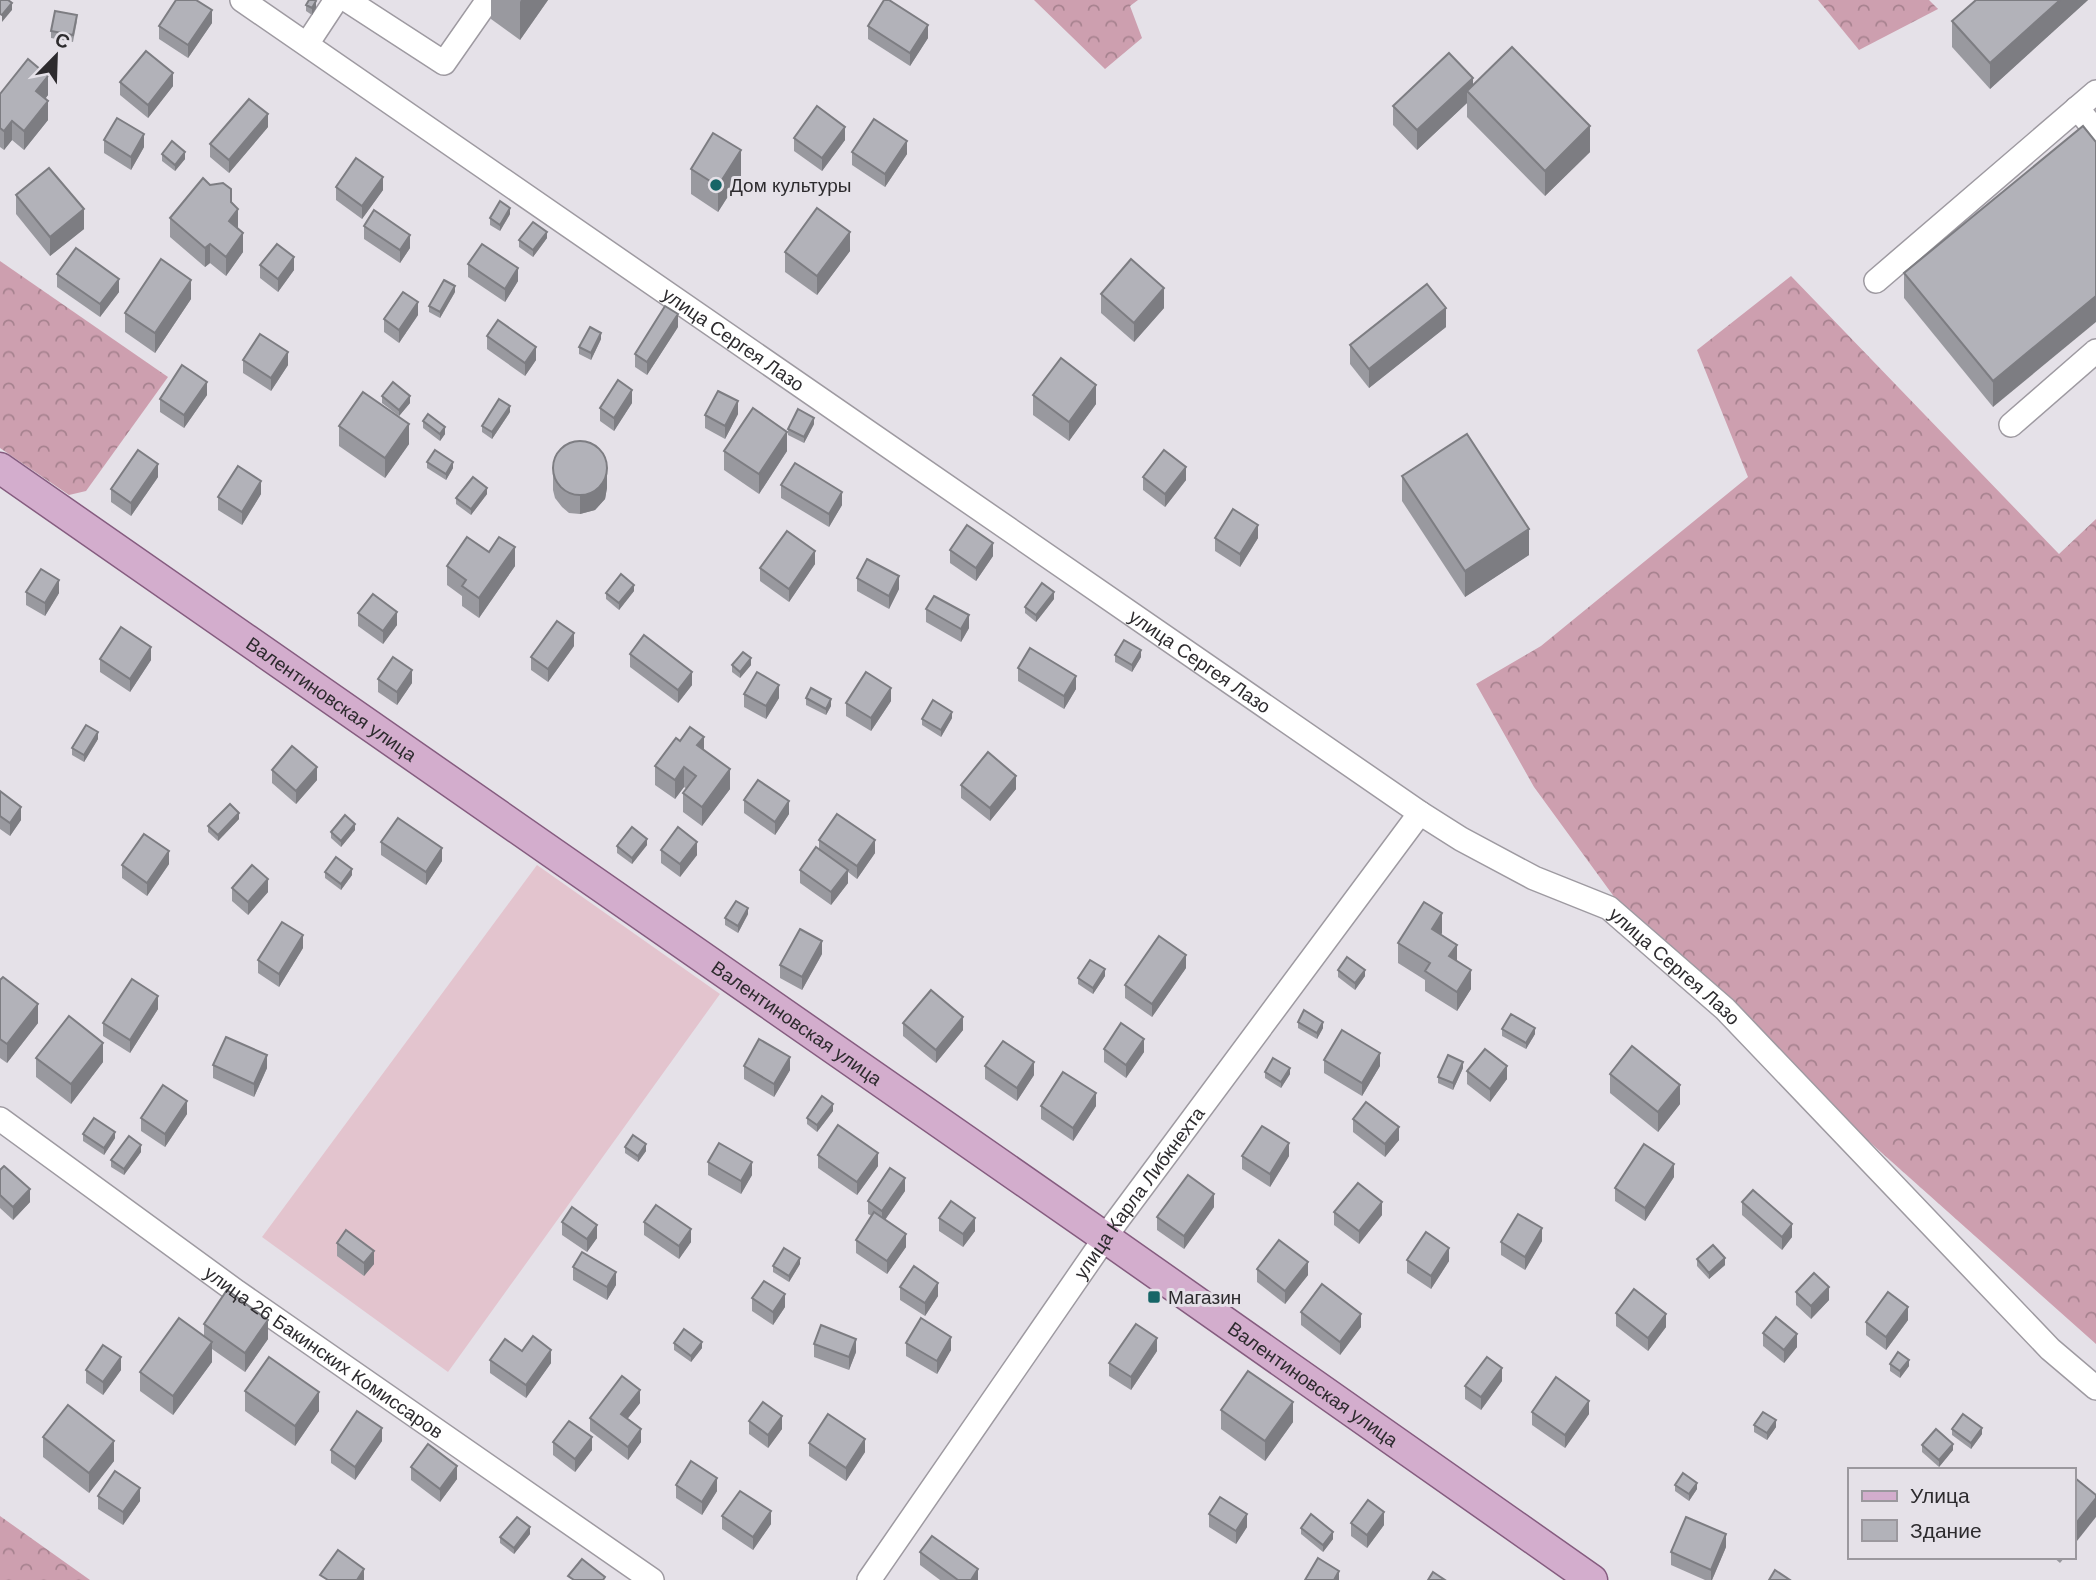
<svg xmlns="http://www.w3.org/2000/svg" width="2096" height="1580" font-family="Helvetica,sans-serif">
	<defs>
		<pattern id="forest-crowns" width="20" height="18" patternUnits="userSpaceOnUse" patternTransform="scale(1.75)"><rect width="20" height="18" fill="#cd9faf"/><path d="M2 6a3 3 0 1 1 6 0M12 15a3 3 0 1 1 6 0" fill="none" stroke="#a7828f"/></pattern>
	</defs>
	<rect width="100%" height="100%" fill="#e5e1e8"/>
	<g fill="url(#forest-crowns)">
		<polygon points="1034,0 1138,0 1130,6 1142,38 1105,69"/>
		<polygon points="1818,0 1929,0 1938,9 1859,50"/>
		<polygon points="0,261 168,377 86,491 69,495 0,448"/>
		<polygon points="1791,276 2059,554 2096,519 2096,1344 1650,946 1534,787 1476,684 1541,646 1748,477 1697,350"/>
		<polygon points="0,1516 90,1580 0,1580"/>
	</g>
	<polygon fill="#e3c4ce" points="537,865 720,994 448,1372 262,1237"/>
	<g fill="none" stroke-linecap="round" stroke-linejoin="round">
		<g stroke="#9e9aa1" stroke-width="26">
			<g id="minor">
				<path id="s1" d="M242,0L1420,813L1461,839L1534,878L1609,908L1725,1009L2050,1349L2096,1388"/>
				<polyline points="347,0 444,63 488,0"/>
				<polyline points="307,44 336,0"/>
				<polyline points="2077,108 2096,131"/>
				<polyline points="1876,281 2096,92"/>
				<polyline points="2011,425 2096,351"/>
				<path id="s2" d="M0,1119L237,1292L652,1580"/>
				<path id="s3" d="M869,1580L1116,1222L1420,813"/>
			</g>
		</g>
		<g stroke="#855c7f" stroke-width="33">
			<g id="major">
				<path id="s4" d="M0,468L1090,1227L1592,1580"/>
			</g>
		</g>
		<use href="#minor" stroke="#fff" stroke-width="23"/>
		<use href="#major" stroke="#d3adcd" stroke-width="30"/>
	</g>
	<g fill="#99999f">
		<polygon points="491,0 548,0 520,40 491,19"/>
		<polygon points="1976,0 2088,0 1990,89 1952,47 1952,21"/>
		<polygon points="306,5 316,8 312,15 306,11"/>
		<polygon points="77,21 73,42 51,38 51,31"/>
		<polygon points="212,23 188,58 159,39 159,26"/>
		<polygon points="868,26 928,38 910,66 868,39"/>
		<polygon points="120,82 173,86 148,118 120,95"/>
		<polygon points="1473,85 1590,152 1545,196 1467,117 1467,103 1417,150 1393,125 1393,106"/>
		<polygon points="0,94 48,95 45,99 48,120 24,150 12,140 4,150 0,147"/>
		<polygon points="268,127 229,173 210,157 210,144"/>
		<polygon points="794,138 845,140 822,171 794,151"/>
		<polygon points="104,140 144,147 131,170 104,153"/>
		<polygon points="2096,142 1993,407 1904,298 1904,273"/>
		<polygon points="852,152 907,154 885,187 852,165"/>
		<polygon points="162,154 185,159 175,171 162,161"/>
		<polygon points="691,169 741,176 718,212 691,194"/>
		<polygon points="210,185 231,202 243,252 226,276 210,263 205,267 170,237 170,218"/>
		<polygon points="336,187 383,190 362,219 336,200"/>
		<polygon points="16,195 84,229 50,256 16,214"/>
		<polygon points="510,214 500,231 490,225 490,218"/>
		<polygon points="364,226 410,248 400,263 364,239"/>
		<polygon points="547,238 533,257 519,247 519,240"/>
		<polygon points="850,251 817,295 785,272 785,252"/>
		<polygon points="468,264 518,281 505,302 468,277"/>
		<polygon points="260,265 294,270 278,292 260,278"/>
		<polygon points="57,274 119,292 100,317 57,287"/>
		<polygon points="455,292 440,318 429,312 429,306"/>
		<polygon points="1101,294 1164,308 1134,342 1101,313"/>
		<polygon points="191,299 155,353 125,332 125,313"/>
		<polygon points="418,315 399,343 384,332 384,319"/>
		<polygon points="678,327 647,375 635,367 635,354"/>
		<polygon points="1446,327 1369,388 1350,364 1350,345"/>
		<polygon points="487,336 536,360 525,376 487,349"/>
		<polygon points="601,339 591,360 579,354 579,347"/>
		<polygon points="243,360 288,365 271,391 243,373"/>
		<polygon points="207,395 184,428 160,412 160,399"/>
		<polygon points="1033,395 1096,404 1069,441 1033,415"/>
		<polygon points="382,396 410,403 399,416 382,403"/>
		<polygon points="632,403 614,431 600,421 600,408"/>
		<polygon points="510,412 492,439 482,432 482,426"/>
		<polygon points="738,414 725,439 705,428 705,415"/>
		<polygon points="423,421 445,434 440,441 423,428"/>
		<polygon points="814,424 804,443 788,435 788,429"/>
		<polygon points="339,426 409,444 385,478 339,446"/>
		<polygon points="724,451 787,451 759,494 724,470"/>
		<polygon points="427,462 453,468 446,480 427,468"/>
		<polygon points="553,471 607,488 605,499 595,510 580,514 569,513 562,507 555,498 553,490"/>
		<polygon points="1402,476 1529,555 1465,597 1402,501"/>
		<polygon points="158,477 131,516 111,502 111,489"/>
		<polygon points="1143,477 1186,480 1165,507 1143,490"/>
		<polygon points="781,485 842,505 829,527 781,498"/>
		<polygon points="261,494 242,525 218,510 218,497"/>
		<polygon points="487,494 471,515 456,504 456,498"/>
		<polygon points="1215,538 1258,538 1240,567 1215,551"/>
		<polygon points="950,550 993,556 976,581 950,563"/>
		<polygon points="489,552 515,566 479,618 462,606 462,596 447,585 447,566"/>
		<polygon points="815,564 789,602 760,581 760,568"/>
		<polygon points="857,578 899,589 889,609 857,591"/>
		<polygon points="634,591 619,610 606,599 606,593"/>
		<polygon points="26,592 59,593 45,616 26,605"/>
		<polygon points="1054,599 1036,622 1025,613 1025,607"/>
		<polygon points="926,609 969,628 961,642 926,622"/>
		<polygon points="358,613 397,625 383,644 358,626"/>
		<polygon points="574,646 548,682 531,670 531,657"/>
		<polygon points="630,654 692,685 678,703 630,667"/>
		<polygon points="1115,655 1141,657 1132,672 1115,662"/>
		<polygon points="100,659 151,660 130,692 100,672"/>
		<polygon points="732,665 751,665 740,678 732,672"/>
		<polygon points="1018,668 1076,689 1064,709 1018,681"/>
		<polygon points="378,679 412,683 397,705 378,692"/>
		<polygon points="744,694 779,698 766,719 744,707"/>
		<polygon points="806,698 831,706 826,715 806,705"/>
		<polygon points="891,701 871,731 846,716 846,703"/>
		<polygon points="952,718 941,737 922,725 922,719"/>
		<polygon points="98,739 84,762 72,755 72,748"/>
		<polygon points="680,741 704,750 730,789 702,826 683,812 683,793 687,789 684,787 675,799 655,785 655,766"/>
		<polygon points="272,770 317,780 296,804 272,783"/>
		<polygon points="961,785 1016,789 990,821 961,798"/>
		<polygon points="0,791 21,820 10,836 0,829"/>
		<polygon points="744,800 789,814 775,835 744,813"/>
		<polygon points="239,819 218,841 208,832 208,826"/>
		<polygon points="355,830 341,847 331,838 331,832"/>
		<polygon points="819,840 875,853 857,879 848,872 848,883 831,905 800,883 800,870 819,849"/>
		<polygon points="381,842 442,861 426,885 381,855"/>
		<polygon points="647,845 632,864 617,853 617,846"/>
		<polygon points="661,850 697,855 680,877 661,863"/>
		<polygon points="169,864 147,896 122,878 122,865"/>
		<polygon points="325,872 352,875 341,890 325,878"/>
		<polygon points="232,888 268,892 248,915 232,901"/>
		<polygon points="748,914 738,933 725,925 725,918"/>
		<polygon points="1442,933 1441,935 1457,961 1471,989 1457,1011 1425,991 1425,980 1398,963 1398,943"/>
		<polygon points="303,948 279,987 258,973 258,960"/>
		<polygon points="822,954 802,990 780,978 780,965"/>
		<polygon points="1186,968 1152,1017 1125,998 1125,985"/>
		<polygon points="1338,970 1365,976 1355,990 1338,977"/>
		<polygon points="1105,976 1093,994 1078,984 1078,978"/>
		<polygon points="0,980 38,1023 7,1063 0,1058"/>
		<polygon points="158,1009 130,1053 103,1036 103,1023"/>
		<polygon points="1298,1022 1323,1028 1317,1039 1298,1028"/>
		<polygon points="903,1023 963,1030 936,1063 903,1036"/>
		<polygon points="1502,1029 1535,1034 1526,1049 1502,1036"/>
		<polygon points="1104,1049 1144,1052 1126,1078 1104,1062"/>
		<polygon points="36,1058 103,1062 71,1104 36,1077"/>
		<polygon points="1324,1060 1380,1066 1362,1096 1324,1073"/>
		<polygon points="213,1065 267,1068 254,1097 213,1078"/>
		<polygon points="744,1066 790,1070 774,1097 744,1079"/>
		<polygon points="985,1066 1034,1075 1017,1101 985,1079"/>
		<polygon points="1463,1068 1453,1090 1438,1083 1438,1077"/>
		<polygon points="1467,1071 1507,1079 1490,1102 1467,1084"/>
		<polygon points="1265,1072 1290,1074 1281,1088 1265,1078"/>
		<polygon points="1610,1074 1680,1104 1658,1132 1610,1093"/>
		<polygon points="1041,1106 1096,1106 1073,1141 1041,1119"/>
		<polygon points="833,1111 817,1132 807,1124 807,1118"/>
		<polygon points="187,1114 165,1147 141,1131 141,1118"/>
		<polygon points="1353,1119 1399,1140 1385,1157 1353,1132"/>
		<polygon points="83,1134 115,1138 104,1155 83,1141"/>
		<polygon points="625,1147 646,1151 638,1162 625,1153"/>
		<polygon points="141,1152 124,1175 111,1167 111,1160"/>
		<polygon points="818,1155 878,1166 857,1195 818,1168"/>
		<polygon points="1242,1156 1289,1156 1270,1187 1242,1169"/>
		<polygon points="708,1162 752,1175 741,1194 708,1175"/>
		<polygon points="0,1170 30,1202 13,1220 0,1208"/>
		<polygon points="1674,1177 1645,1221 1615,1201 1615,1188"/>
		<polygon points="905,1191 885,1220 906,1247 887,1274 856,1253 856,1240 872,1216 868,1214 868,1201"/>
		<polygon points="1742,1202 1792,1237 1782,1250 1742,1215"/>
		<polygon points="1214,1207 1184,1249 1157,1230 1157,1217"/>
		<polygon points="1334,1212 1382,1215 1359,1244 1334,1225"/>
		<polygon points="939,1218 975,1231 963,1247 939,1231"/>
		<polygon points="562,1222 597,1238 587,1252 562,1235"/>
		<polygon points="644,1222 691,1242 679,1259 644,1235"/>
		<polygon points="1542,1241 1525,1270 1501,1255 1501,1242"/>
		<polygon points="337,1243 374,1264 364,1276 337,1256"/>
		<polygon points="1697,1259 1725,1265 1709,1279 1697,1266"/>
		<polygon points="1407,1260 1449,1261 1431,1289 1407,1273"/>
		<polygon points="800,1264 789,1282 773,1272 773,1266"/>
		<polygon points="573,1267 616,1285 607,1300 573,1280"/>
		<polygon points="1257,1269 1308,1275 1285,1304 1257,1282"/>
		<polygon points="900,1287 938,1296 925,1316 900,1300"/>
		<polygon points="1796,1292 1829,1300 1811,1319 1796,1305"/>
		<polygon points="752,1298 785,1307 773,1325 752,1311"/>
		<polygon points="1301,1312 1361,1327 1340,1355 1301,1325"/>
		<polygon points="1616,1313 1666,1327 1648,1351 1616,1326"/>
		<polygon points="1908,1320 1886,1350 1866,1335 1866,1322"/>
		<polygon points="204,1324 268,1339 245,1372 212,1349 212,1362 173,1415 140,1391 140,1372 204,1336"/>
		<polygon points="1763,1333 1797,1347 1784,1363 1763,1346"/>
		<polygon points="674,1343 702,1348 691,1362 674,1350"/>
		<polygon points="906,1343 951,1350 937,1374 906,1356"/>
		<polygon points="814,1344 856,1352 849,1370 814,1357"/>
		<polygon points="522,1351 551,1363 526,1398 490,1373 490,1360"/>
		<polygon points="1157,1351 1131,1390 1109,1376 1109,1363"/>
		<polygon points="1890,1364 1909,1366 1900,1378 1890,1371"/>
		<polygon points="86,1370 121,1370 103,1395 86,1383"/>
		<polygon points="1502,1381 1481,1410 1465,1399 1465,1386"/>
		<polygon points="245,1391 319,1411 295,1446 245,1411"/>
		<polygon points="640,1403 627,1419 641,1442 628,1460 590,1431 590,1418"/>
		<polygon points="1221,1410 1293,1422 1265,1461 1221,1429"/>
		<polygon points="1532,1412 1589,1414 1565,1448 1532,1425"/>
		<polygon points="749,1421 782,1429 768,1448 749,1434"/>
		<polygon points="1754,1425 1776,1427 1767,1440 1754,1432"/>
		<polygon points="1952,1429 1982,1434 1971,1449 1952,1435"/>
		<polygon points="43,1437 114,1461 89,1493 43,1457"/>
		<polygon points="382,1441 355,1480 331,1463 331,1450"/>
		<polygon points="553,1442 592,1450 575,1472 553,1455"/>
		<polygon points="809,1443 865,1452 846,1481 809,1456"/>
		<polygon points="1922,1445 1953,1450 1939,1467 1922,1452"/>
		<polygon points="411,1467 457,1479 440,1502 411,1480"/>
		<polygon points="676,1485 717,1491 702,1515 676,1498"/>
		<polygon points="1675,1485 1697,1489 1689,1501 1675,1491"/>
		<polygon points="98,1496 140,1501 123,1525 98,1509"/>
		<polygon points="1209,1514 1247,1527 1236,1544 1209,1527"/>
		<polygon points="722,1516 771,1524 753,1550 722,1529"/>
		<polygon points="1351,1523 1384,1525 1367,1548 1351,1536"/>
		<polygon points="1301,1528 1333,1539 1323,1552 1301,1534"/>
		<polygon points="530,1534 514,1554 500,1543 500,1537"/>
		<polygon points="1726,1547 1712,1580 1705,1580 1671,1565 1671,1552"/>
		<polygon points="920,1552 978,1580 940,1580 920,1565"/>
		<polygon points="2053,1557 2065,1557 2060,1563"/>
	</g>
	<g fill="#7d7d82">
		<polygon points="521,0 548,0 520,40 520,2"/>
		<polygon points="2060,0 2088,0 1990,89 1990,63"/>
		<polygon points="316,1 316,8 312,15 312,8"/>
		<polygon points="12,3 12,10 2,22 2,15"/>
		<polygon points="212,10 212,23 188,58 188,45"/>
		<polygon points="928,25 928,38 910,66 910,53"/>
		<polygon points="173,73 173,86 148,118 148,105"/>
		<polygon points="48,76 48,95 36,111 36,91"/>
		<polygon points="1473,78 1473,97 1467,91 1467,103 1417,150 1417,130"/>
		<polygon points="48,101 48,120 24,150 24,131"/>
		<polygon points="268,114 268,127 229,173 229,160"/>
		<polygon points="12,121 12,140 4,150 4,131"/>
		<polygon points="1590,126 1590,152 1545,196 1545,171"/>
		<polygon points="845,127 845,140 822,171 822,158"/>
		<polygon points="144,134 144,147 131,170 131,157"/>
		<polygon points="907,141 907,154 885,187 885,174"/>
		<polygon points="741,150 741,176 718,212 718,186"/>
		<polygon points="185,152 185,159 175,171 175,165"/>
		<polygon points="383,177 383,190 362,219 362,206"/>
		<polygon points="510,208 510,214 500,231 500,225"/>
		<polygon points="84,209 84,229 50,256 50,237"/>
		<polygon points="238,209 238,229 229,221"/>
		<polygon points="547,232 547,238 533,257 533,250"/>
		<polygon points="850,232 850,251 817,295 817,276"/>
		<polygon points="243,233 243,252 226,276 226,257"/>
		<polygon points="410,235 410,248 400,263 400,250"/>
		<polygon points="210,244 210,263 205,267 205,248"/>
		<polygon points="294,257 294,270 278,292 278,279"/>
		<polygon points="518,268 518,281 505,302 505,289"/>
		<polygon points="119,279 119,292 100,317 100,304"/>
		<polygon points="191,280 191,299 155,353 155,333"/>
		<polygon points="455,286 455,292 440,318 440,312"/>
		<polygon points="1164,288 1164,308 1134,342 1134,323"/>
		<polygon points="2096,296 2096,322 1993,407 1993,381"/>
		<polygon points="418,302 418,315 399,343 399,330"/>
		<polygon points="1446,308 1446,327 1369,388 1369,369"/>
		<polygon points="678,314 678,327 647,375 647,362"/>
		<polygon points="601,333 601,339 591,360 591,353"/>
		<polygon points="536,347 536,360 525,376 525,363"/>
		<polygon points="288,352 288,365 271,391 271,378"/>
		<polygon points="207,382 207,395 184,428 184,415"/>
		<polygon points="1096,385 1096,404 1069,441 1069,422"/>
		<polygon points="632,390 632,403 614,431 614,418"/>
		<polygon points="410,396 410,403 399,416 399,410"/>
		<polygon points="738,401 738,414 725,439 725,426"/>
		<polygon points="510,406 510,412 492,439 492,432"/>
		<polygon points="814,418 814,424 804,443 804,437"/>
		<polygon points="409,424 409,444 385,478 385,458"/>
		<polygon points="445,427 445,434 440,441 440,434"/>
		<polygon points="787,432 787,451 759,494 759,474"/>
		<polygon points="453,462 453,468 446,480 446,474"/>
		<polygon points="158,464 158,477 131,516 131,503"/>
		<polygon points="1186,467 1186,480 1165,507 1165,494"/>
		<polygon points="607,469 607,488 605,499 595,510 580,514 580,495"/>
		<polygon points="261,481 261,494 242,525 242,512"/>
		<polygon points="487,488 487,494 471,515 471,509"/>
		<polygon points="842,492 842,505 829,527 829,514"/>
		<polygon points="1258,525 1258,538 1240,567 1240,554"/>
		<polygon points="1529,529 1529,555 1465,597 1465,571"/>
		<polygon points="993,543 993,556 976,581 976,568"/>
		<polygon points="515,547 515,566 479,618 479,598"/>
		<polygon points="815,551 815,564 789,602 789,589"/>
		<polygon points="899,576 899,589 889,609 889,596"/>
		<polygon points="59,580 59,593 45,616 45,603"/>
		<polygon points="634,585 634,591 619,610 619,603"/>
		<polygon points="1054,592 1054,599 1036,622 1036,615"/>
		<polygon points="397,612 397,625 383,644 383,631"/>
		<polygon points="969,615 969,628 961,642 961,629"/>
		<polygon points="574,633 574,646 548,682 548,669"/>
		<polygon points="151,647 151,660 130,692 130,679"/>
		<polygon points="1141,650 1141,657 1132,672 1132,665"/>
		<polygon points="751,658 751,665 740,678 740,672"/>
		<polygon points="412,670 412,683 397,705 397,692"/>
		<polygon points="692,672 692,685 678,703 678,690"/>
		<polygon points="1076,676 1076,689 1064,709 1064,696"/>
		<polygon points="779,685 779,698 766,719 766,706"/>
		<polygon points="891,688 891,701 871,731 871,718"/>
		<polygon points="831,699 831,706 826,715 826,709"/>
		<polygon points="952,712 952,718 941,737 941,730"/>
		<polygon points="98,732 98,739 84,762 84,755"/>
		<polygon points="704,737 704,756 697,745"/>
		<polygon points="317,767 317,780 296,804 296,791"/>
		<polygon points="684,767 684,787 675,799 675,780"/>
		<polygon points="730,769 730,789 702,826 702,807"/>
		<polygon points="1016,776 1016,789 990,821 990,808"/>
		<polygon points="789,801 789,814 775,835 775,822"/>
		<polygon points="21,807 21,820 10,836 10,823"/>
		<polygon points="239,813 239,819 218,841 218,835"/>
		<polygon points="355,824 355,830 341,847 341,841"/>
		<polygon points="647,839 647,845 632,864 632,858"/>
		<polygon points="875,840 875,853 857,879 857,866"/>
		<polygon points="697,842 697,855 680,877 680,864"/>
		<polygon points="442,848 442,861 426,885 426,872"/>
		<polygon points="169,851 169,864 147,896 147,883"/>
		<polygon points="352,869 352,875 341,890 341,884"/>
		<polygon points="848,870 848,883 831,905 831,892"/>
		<polygon points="268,879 268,892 248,915 248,902"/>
		<polygon points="748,908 748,914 738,933 738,926"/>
		<polygon points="1442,913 1442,933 1432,949 1432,929"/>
		<polygon points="303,935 303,948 279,987 279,974"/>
		<polygon points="822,941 822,954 802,990 802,977"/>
		<polygon points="1457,945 1457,964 1449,956"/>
		<polygon points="1186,955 1186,968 1152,1017 1152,1004"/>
		<polygon points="1105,969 1105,976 1093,994 1093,988"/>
		<polygon points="1365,970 1365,976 1355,990 1355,983"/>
		<polygon points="1471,970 1471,989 1457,1011 1457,992"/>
		<polygon points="158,996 158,1009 130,1053 130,1040"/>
		<polygon points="38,1004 38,1023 7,1063 7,1044"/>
		<polygon points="963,1017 963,1030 936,1063 936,1050"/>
		<polygon points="1323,1022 1323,1028 1317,1039 1317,1033"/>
		<polygon points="1535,1028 1535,1034 1526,1049 1526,1043"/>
		<polygon points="1144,1039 1144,1052 1126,1078 1126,1065"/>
		<polygon points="103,1043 103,1062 71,1104 71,1084"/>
		<polygon points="1380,1053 1380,1066 1362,1096 1362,1083"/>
		<polygon points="267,1055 267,1068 254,1097 254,1084"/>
		<polygon points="790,1057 790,1070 774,1097 774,1084"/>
		<polygon points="1034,1062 1034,1075 1017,1101 1017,1088"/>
		<polygon points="1463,1062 1463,1068 1453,1090 1453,1083"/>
		<polygon points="1507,1066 1507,1079 1490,1102 1490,1089"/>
		<polygon points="1290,1068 1290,1074 1281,1088 1281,1082"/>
		<polygon points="1680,1085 1680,1104 1658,1132 1658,1112"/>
		<polygon points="1096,1093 1096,1106 1073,1141 1073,1128"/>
		<polygon points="187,1101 187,1114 165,1147 165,1134"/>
		<polygon points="833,1104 833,1111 817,1132 817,1125"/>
		<polygon points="1399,1127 1399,1140 1385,1157 1385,1144"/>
		<polygon points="115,1132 115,1138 104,1155 104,1148"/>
		<polygon points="1289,1143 1289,1156 1270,1187 1270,1174"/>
		<polygon points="646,1144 646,1151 638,1162 638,1156"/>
		<polygon points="141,1145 141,1152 124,1175 124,1169"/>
		<polygon points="878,1153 878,1166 857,1195 857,1182"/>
		<polygon points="752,1162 752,1175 741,1194 741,1181"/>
		<polygon points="1674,1164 1674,1177 1645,1221 1645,1208"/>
		<polygon points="905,1178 905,1191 882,1224 882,1211"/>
		<polygon points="30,1189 30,1202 13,1220 13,1207"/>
		<polygon points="1214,1194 1214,1207 1184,1249 1184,1236"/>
		<polygon points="1382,1202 1382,1215 1359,1244 1359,1231"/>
		<polygon points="975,1218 975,1231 963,1247 963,1234"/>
		<polygon points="1792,1224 1792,1237 1782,1250 1782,1237"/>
		<polygon points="597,1225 597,1238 587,1252 587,1239"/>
		<polygon points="1542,1228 1542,1241 1525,1270 1525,1257"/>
		<polygon points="691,1229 691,1242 679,1259 679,1246"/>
		<polygon points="906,1234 906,1247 887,1274 887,1261"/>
		<polygon points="1449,1248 1449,1261 1431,1289 1431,1276"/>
		<polygon points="374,1251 374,1264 364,1276 364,1263"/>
		<polygon points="800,1258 800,1264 789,1282 789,1276"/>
		<polygon points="1725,1258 1725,1265 1709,1279 1709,1273"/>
		<polygon points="1308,1262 1308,1275 1285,1304 1285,1291"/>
		<polygon points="616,1272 616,1285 607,1300 607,1287"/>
		<polygon points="938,1283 938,1296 925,1316 925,1303"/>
		<polygon points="1829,1287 1829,1300 1811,1319 1811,1306"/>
		<polygon points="785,1294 785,1307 773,1325 773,1312"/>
		<polygon points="1908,1307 1908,1320 1886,1350 1886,1337"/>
		<polygon points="1361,1314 1361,1327 1340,1355 1340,1342"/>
		<polygon points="1666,1314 1666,1327 1648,1351 1648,1338"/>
		<polygon points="268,1320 268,1339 245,1372 245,1353"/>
		<polygon points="1797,1334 1797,1347 1784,1363 1784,1350"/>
		<polygon points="951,1337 951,1350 937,1374 937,1361"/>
		<polygon points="1157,1338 1157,1351 1131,1390 1131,1377"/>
		<polygon points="856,1339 856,1352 849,1370 849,1357"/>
		<polygon points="212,1342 212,1362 173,1415 173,1396"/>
		<polygon points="702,1342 702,1348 691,1362 691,1356"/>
		<polygon points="551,1350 551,1363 526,1398 526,1385"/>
		<polygon points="121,1357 121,1370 103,1395 103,1382"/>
		<polygon points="1909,1360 1909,1366 1900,1378 1900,1371"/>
		<polygon points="1502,1368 1502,1381 1481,1410 1481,1397"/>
		<polygon points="640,1390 640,1403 621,1427 621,1414"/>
		<polygon points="319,1392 319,1411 295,1446 295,1426"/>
		<polygon points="1589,1401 1589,1414 1565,1448 1565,1435"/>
		<polygon points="1293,1402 1293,1422 1265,1461 1265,1441"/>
		<polygon points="782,1416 782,1429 768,1448 768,1435"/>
		<polygon points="1776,1420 1776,1427 1767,1440 1767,1433"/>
		<polygon points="382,1428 382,1441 355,1480 355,1467"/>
		<polygon points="1982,1428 1982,1434 1971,1449 1971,1443"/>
		<polygon points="641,1429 641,1442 628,1460 628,1447"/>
		<polygon points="592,1437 592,1450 575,1472 575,1459"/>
		<polygon points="865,1439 865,1452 846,1481 846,1468"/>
		<polygon points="114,1441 114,1461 89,1493 89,1473"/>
		<polygon points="1953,1444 1953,1450 1939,1467 1939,1460"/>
		<polygon points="457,1466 457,1479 440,1502 440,1489"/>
		<polygon points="717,1478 717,1491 702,1515 702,1502"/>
		<polygon points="1697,1483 1697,1489 1689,1501 1689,1494"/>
		<polygon points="140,1488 140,1501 123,1525 123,1512"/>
		<polygon points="2096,1498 2096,1517 2073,1546 2073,1527"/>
		<polygon points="771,1511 771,1524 753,1550 753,1537"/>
		<polygon points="1384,1512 1384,1525 1367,1548 1367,1535"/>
		<polygon points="1247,1514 1247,1527 1236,1544 1236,1531"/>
		<polygon points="530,1527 530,1534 514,1554 514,1548"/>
		<polygon points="1333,1532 1333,1539 1323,1552 1323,1545"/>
		<polygon points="1726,1534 1726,1547 1712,1580 1711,1580 1711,1570"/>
		<polygon points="364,1569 364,1580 357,1580"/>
		<polygon points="978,1569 978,1580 971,1580"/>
		<polygon points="1339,1571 1339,1580 1334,1580"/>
	</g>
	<g fill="#b2b2b9" stroke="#7d7d82" stroke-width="2">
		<polygon points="0,0 8,0 12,3 2,15 0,14"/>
		<polygon points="176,0 196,0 212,10 188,45 159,26"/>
		<polygon points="309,0 314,0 316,1 312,8 306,5"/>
		<polygon points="884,0 889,0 928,25 910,53 868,26"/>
		<polygon points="1976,0 2060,0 1990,63 1952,21"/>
		<polygon points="55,11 77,15 73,35 51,31"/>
		<polygon points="1512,47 1590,126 1545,171 1467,91"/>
		<polygon points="146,51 173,73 148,105 120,82"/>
		<polygon points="1449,53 1473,78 1417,130 1393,106"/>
		<polygon points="28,59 48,76 36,91 48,101 24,131 12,121 4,131 0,128 0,94"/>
		<polygon points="249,99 268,114 229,160 210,144"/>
		<polygon points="817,106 845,127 822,158 794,138"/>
		<polygon points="117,118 144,134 131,157 104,140"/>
		<polygon points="874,119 907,141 885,174 852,152"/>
		<polygon points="2083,126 2096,142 2096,296 1993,381 1904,273"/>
		<polygon points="713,133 741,150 718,186 691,169"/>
		<polygon points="172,141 185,152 175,165 162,154"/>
		<polygon points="356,158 383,177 362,206 336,187"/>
		<polygon points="49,168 84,209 50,237 16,195"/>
		<polygon points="203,178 210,185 223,183 231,189 231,202 238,209 229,221 243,233 226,257 210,244 205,248 170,218"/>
		<polygon points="500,201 510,208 500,225 490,218"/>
		<polygon points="817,208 850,232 817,276 785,252"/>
		<polygon points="374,210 410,235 400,250 364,226"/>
		<polygon points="533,222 547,232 533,250 519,240"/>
		<polygon points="277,244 294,257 278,279 260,265"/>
		<polygon points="482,244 518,268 505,289 468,264"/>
		<polygon points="76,248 119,279 100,304 57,274"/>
		<polygon points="161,259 191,280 155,333 125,313"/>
		<polygon points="1131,259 1164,288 1134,323 1101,294"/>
		<polygon points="444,280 455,286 440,312 429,306"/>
		<polygon points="1427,284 1446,308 1369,369 1350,345"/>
		<polygon points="403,292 418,302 399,330 384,319"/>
		<polygon points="665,306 678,314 647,362 635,354"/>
		<polygon points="498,320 536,347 525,363 487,336"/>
		<polygon points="590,327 601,333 591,353 579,347"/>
		<polygon points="260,334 288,352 271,378 243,360"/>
		<polygon points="1061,358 1096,385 1069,422 1033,395"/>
		<polygon points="182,365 207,382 184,415 160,399"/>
		<polygon points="618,380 632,390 614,418 600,408"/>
		<polygon points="393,382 410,396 399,410 382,396"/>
		<polygon points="718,391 738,401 725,426 705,415"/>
		<polygon points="363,392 409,424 385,458 339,426"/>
		<polygon points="499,399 510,406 492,432 482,426"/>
		<polygon points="753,408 787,432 759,474 724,451"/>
		<polygon points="798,409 814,418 804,437 788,429"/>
		<polygon points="428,414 445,427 440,434 423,421"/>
		<polygon points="1467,434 1529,529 1465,571 1402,476"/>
		<circle cx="580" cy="468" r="27"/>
		<polygon points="138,450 158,464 131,503 111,489"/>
		<polygon points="435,450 453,462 446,474 427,462"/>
		<polygon points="1164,450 1186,467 1165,494 1143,477"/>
		<polygon points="795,463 842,492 829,514 781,485"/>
		<polygon points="238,466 261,481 242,512 218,497"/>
		<polygon points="473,477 487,488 471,509 456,498"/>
		<polygon points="1233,509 1258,525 1240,554 1215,538"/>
		<polygon points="967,525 993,543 976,568 950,550"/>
		<polygon points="787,531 815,551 789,589 760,568"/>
		<polygon points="467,537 489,552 499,537 515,547 479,598 462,586 466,580 447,566"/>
		<polygon points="867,559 899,576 889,596 857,578"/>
		<polygon points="41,569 59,580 45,603 26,592"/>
		<polygon points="621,574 634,585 619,603 606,593"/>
		<polygon points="1042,583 1054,592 1036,615 1025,607"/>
		<polygon points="373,594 397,612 383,631 358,613"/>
		<polygon points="934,596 969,615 961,629 926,609"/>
		<polygon points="557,621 574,633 548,669 531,657"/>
		<polygon points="121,627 151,647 130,679 100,659"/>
		<polygon points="644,635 692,672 678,690 630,654"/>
		<polygon points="1124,640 1141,650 1132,665 1115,655"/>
		<polygon points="1030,648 1076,676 1064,696 1018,668"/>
		<polygon points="743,652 751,658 740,672 732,665"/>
		<polygon points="393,657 412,670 397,692 378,679"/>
		<polygon points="757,672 779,685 766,706 744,694"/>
		<polygon points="866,672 891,688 871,718 846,703"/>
		<polygon points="811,688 831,699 826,709 806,698"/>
		<polygon points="933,700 952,712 941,730 922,719"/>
		<polygon points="86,725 98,732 84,755 72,748"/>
		<polygon points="690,727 704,737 697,745 730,769 702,807 683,793 696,776 684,767 675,780 655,766 676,738 680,741"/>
		<polygon points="292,746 317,767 296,791 272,770"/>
		<polygon points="988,752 1016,776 990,808 961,785"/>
		<polygon points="758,780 789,801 775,822 744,800"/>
		<polygon points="0,791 21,807 10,823 0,816"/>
		<polygon points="230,804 239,813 218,835 208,826"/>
		<polygon points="837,814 875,840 857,866 819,840"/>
		<polygon points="345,815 355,824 341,841 331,832"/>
		<polygon points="398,818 442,848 426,872 381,842"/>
		<polygon points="632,827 647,839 632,858 617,846"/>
		<polygon points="678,827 697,842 680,864 661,850"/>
		<polygon points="144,834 169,851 147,883 122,865"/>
		<polygon points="816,847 848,870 831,892 800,870"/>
		<polygon points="336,857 352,869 341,884 325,872"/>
		<polygon points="252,865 268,879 248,902 232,888"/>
		<polygon points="736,901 748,908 738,926 725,918"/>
		<polygon points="1424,902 1442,913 1432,929 1457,945 1449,956 1471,970 1457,992 1425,971 1430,963 1398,943"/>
		<polygon points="282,922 303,935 279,974 258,960"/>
		<polygon points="800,929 822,941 802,977 780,965"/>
		<polygon points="1159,936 1186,955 1152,1004 1125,985"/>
		<polygon points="1347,957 1365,970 1355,983 1338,970"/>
		<polygon points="1090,960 1105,969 1093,988 1078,978"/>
		<polygon points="3,977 38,1004 7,1044 0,1039 0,980"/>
		<polygon points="132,979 158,996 130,1040 103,1023"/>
		<polygon points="931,990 963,1017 936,1050 903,1023"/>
		<polygon points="1304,1010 1323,1022 1317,1033 1298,1022"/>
		<polygon points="1511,1014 1535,1028 1526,1043 1502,1029"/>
		<polygon points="69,1016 103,1043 71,1084 36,1058"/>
		<polygon points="1121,1023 1144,1039 1126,1065 1104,1049"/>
		<polygon points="1342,1030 1380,1053 1362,1083 1324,1060"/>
		<polygon points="226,1037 267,1055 254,1084 213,1065"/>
		<polygon points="759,1039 790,1057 774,1084 744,1066"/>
		<polygon points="1003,1041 1034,1062 1017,1088 985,1066"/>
		<polygon points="1632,1046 1680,1085 1658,1112 1610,1074"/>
		<polygon points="1485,1049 1507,1066 1490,1089 1467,1071"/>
		<polygon points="1448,1055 1463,1062 1453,1083 1438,1077"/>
		<polygon points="1273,1058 1290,1068 1281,1082 1265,1072"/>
		<polygon points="1063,1072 1096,1093 1073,1128 1041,1106"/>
		<polygon points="163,1085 187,1101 165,1134 141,1118"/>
		<polygon points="822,1096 833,1104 817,1125 807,1118"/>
		<polygon points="1366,1102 1399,1127 1385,1144 1353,1119"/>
		<polygon points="94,1118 115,1132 104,1148 83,1134"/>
		<polygon points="838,1125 878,1153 857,1182 818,1155"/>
		<polygon points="1262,1126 1289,1143 1270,1174 1242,1156"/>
		<polygon points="633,1135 646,1144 638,1156 625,1147"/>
		<polygon points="129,1136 141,1145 124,1169 111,1160"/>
		<polygon points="719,1143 752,1162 741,1181 708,1162"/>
		<polygon points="1644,1144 1674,1164 1645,1208 1615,1188"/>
		<polygon points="4,1166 30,1189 13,1207 0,1195 0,1170"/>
		<polygon points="890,1168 905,1178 882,1211 868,1201"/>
		<polygon points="1188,1175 1214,1194 1184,1236 1157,1217"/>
		<polygon points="1358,1183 1382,1202 1359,1231 1334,1212"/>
		<polygon points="1753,1190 1792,1224 1782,1237 1742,1202"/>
		<polygon points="951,1201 975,1218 963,1234 939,1218"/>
		<polygon points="656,1205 691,1229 679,1246 644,1222"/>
		<polygon points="572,1207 597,1225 587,1239 562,1222"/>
		<polygon points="874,1212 906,1234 887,1261 856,1240"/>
		<polygon points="1518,1214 1542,1228 1525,1257 1501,1242"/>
		<polygon points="346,1230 374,1251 364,1263 337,1243"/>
		<polygon points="1426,1232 1449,1248 1431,1276 1407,1260"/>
		<polygon points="1279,1240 1308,1262 1285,1291 1257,1269"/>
		<polygon points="1713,1245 1725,1258 1709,1273 1697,1259"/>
		<polygon points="784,1248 800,1258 789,1276 773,1266"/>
		<polygon points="582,1252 616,1272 607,1287 573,1267"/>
		<polygon points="914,1266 938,1283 925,1303 900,1287"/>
		<polygon points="1814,1273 1829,1287 1811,1306 1796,1292"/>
		<polygon points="764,1281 785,1294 773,1312 752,1298"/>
		<polygon points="1322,1284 1361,1314 1340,1342 1301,1312"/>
		<polygon points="1634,1289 1666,1314 1648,1338 1616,1313"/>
		<polygon points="227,1290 268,1320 245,1353 204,1324"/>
		<polygon points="1888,1292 1908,1307 1886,1337 1866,1322"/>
		<polygon points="1776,1317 1797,1334 1784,1350 1763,1333"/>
		<polygon points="179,1318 212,1342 173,1396 140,1372"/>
		<polygon points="921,1318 951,1337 937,1361 906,1343"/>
		<polygon points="1136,1324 1157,1338 1131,1377 1109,1363"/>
		<polygon points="821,1325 856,1339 849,1357 814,1344"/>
		<polygon points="684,1329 702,1342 691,1356 674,1343"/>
		<polygon points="533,1336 551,1350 526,1385 490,1360 505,1339 522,1351"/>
		<polygon points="103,1345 121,1357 103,1382 86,1370"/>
		<polygon points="1898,1352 1909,1360 1900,1371 1890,1364"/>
		<polygon points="269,1357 319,1392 295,1426 245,1391"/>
		<polygon points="1487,1357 1502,1368 1481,1397 1465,1386"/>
		<polygon points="1248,1371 1293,1402 1265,1441 1221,1410"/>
		<polygon points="622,1376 640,1390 621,1414 641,1429 628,1447 590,1418"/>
		<polygon points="1556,1377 1589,1401 1565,1435 1532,1412"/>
		<polygon points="763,1402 782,1416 768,1435 749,1421"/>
		<polygon points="68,1405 114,1441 89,1473 43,1437"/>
		<polygon points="357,1411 382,1428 355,1467 331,1450"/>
		<polygon points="1763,1412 1776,1420 1767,1433 1754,1425"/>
		<polygon points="828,1414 865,1439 846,1468 809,1443"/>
		<polygon points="1963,1414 1982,1428 1971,1443 1952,1429"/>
		<polygon points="569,1421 592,1437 575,1459 553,1442"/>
		<polygon points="1936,1429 1953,1444 1939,1460 1922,1445"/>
		<polygon points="428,1444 457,1466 440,1489 411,1467"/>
		<polygon points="691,1461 717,1478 702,1502 676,1485"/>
		<polygon points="115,1471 140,1488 123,1512 98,1496"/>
		<polygon points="1683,1473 1697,1483 1689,1494 1675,1485"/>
		<polygon points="2075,1478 2096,1495 2096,1498 2073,1527 2073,1481"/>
		<polygon points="740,1491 771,1511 753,1537 722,1516"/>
		<polygon points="1220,1497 1247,1514 1236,1531 1209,1514"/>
		<polygon points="1368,1500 1384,1512 1367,1535 1351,1523"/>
		<polygon points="1311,1514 1333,1532 1323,1545 1301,1528"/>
		<polygon points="517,1517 530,1527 514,1548 500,1537"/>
		<polygon points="1686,1517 1726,1534 1711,1570 1671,1552"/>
		<polygon points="932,1536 978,1569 971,1580 958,1580 920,1552"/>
		<polygon points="338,1550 364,1569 357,1580 328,1580 320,1575"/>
		<polygon points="1318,1558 1339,1571 1334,1580 1305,1580"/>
		<polygon points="582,1559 605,1577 603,1580 574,1580 568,1576"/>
		<polygon points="1775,1570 1790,1580 1769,1580"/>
		<polygon points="1433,1572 1445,1580 1428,1580"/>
	</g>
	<g fill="#166567" stroke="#e5e1e8" stroke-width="2.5">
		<circle cx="716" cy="185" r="7"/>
		<rect x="1147" y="1290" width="14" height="14" rx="3.5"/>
	</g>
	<g text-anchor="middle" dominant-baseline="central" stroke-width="6" stroke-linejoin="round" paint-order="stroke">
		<g font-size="19" fill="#2d2b2e" stroke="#e5e1e8" text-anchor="start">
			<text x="730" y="185">Дом культуры</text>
			<text x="1168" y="1297">Магазин</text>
		</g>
		<g font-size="19" fill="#2d2b2e" stroke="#e5e1e8">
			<text stroke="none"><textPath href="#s1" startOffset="597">улица Сергея Лазо</textPath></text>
			<text stroke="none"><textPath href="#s1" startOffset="1164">улица Сергея Лазо</textPath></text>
			<text stroke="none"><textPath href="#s4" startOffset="404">Валентиновская улица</textPath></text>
			<text stroke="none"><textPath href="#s1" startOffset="1731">улица Сергея Лазо</textPath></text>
			<text stroke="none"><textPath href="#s4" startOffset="971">Валентиновская улица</textPath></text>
			<text stroke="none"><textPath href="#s3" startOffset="472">улица Карла Либкнехта</textPath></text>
			<text stroke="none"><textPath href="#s2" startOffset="399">улица 26 Бакинских Комиссаров</textPath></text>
			<text stroke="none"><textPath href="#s4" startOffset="1601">Валентиновская улица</textPath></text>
		</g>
	</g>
	<rect x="1848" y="1468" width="228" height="91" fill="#e5e1e8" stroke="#9b989e" stroke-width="2"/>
	<rect x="1862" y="1491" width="35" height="10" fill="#d3adcd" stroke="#9b989e" stroke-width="2"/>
	<text x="1910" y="1503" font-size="21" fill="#2d2b2e">Улица</text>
	<rect x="1862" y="1520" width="35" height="21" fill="#b2b2b9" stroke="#9b989e" stroke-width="2"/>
	<text x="1910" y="1538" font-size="21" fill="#2d2b2e">Здание</text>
	<g transform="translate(56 56) rotate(23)" stroke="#e5e1e8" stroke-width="5" paint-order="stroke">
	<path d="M0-5L12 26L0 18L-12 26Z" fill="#2d2b2e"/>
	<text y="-10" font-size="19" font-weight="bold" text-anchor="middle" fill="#2d2b2e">С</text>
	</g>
</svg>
